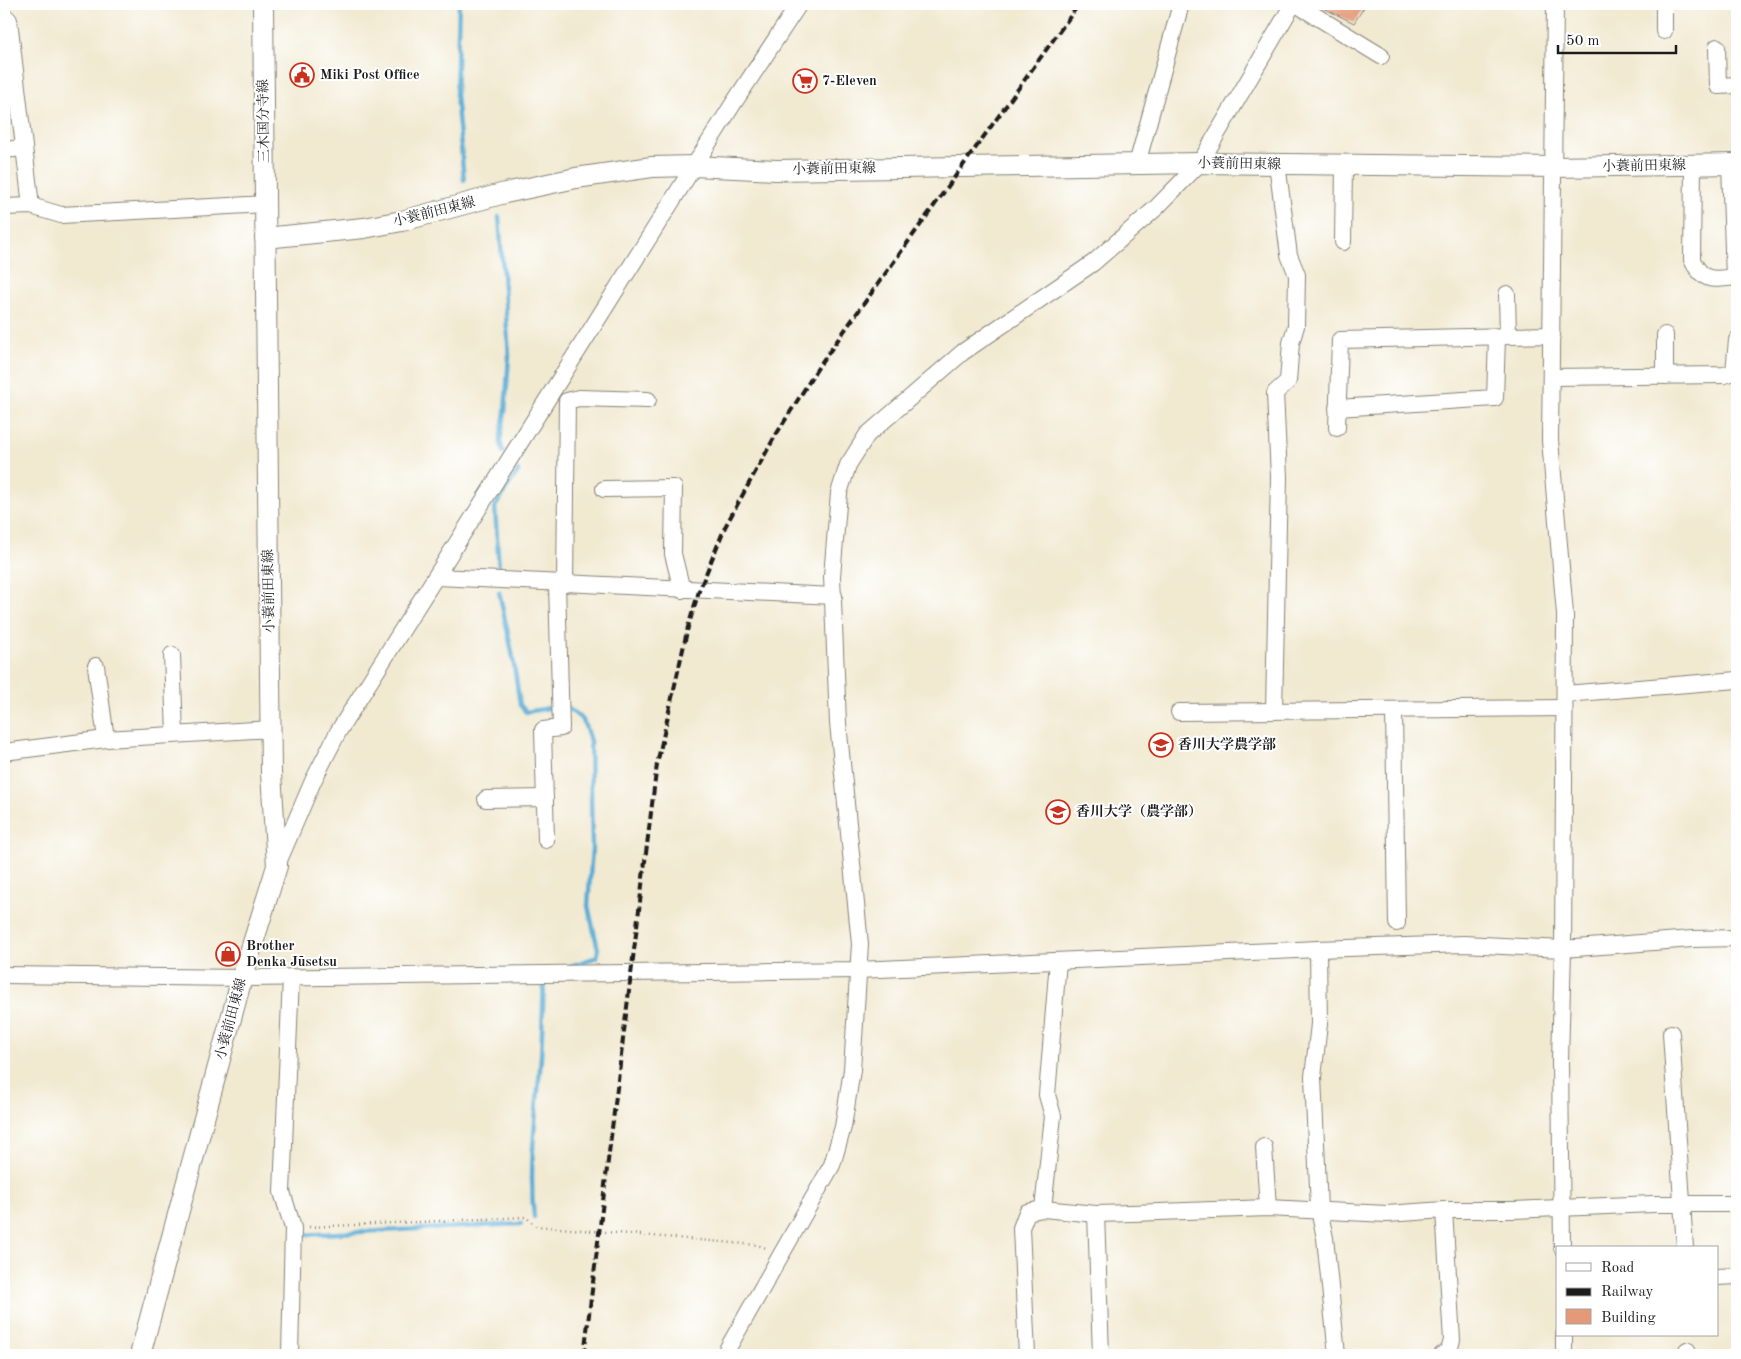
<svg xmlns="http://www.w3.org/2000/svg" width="1741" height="1359" font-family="'Old Standard TT','Noto Serif JP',serif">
	<rect width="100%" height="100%" fill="#fff"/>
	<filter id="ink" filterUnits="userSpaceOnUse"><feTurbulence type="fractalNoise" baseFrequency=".02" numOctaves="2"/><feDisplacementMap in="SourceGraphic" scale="10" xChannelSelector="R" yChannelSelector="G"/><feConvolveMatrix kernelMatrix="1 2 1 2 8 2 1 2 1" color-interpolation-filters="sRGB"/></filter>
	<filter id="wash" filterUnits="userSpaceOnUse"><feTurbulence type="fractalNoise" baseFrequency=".0096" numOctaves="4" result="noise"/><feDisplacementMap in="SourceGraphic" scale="20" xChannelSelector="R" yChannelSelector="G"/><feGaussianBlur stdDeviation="1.12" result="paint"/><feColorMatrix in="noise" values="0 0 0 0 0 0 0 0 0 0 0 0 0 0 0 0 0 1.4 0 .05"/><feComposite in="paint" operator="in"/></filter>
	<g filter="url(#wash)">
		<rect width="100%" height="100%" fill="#f1e9d0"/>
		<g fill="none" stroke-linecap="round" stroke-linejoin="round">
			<g stroke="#5aacd5" stroke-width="4.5">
				<polyline points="459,4 456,95 464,180"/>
				<polyline points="499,217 509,356 505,412 500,441 503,452"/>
				<polyline points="499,570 495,507 518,471"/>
				<polyline points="499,592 512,652 520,705 526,712 549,708"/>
				<polyline points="569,709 583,720 590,741 592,848 588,906 598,949 597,957 571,966"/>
				<path d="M534,1217C528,1163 537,1111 541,1057C542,1032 543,1006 544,981"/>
				<polyline points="299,1235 521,1224"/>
			</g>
		</g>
		<g id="blocks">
			<polygon fill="#e49a78" points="1315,4 1366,4 1354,23"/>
		</g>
	</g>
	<g filter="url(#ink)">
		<use href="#blocks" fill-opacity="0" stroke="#868276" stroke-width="1"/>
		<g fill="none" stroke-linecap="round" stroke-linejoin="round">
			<g stroke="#868276" stroke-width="18">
				<g id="minor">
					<polyline points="1296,4 1381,56"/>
					<polyline points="1555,4 1550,440 1565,614 1563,949 1560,1061 1562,1248"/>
					<polyline points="1664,4 1664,31"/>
					<polyline points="4,15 9,20 31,206"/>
					<polyline points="1717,47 1718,86 1737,85"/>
					<polyline points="4,150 24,148"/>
					<polyline points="1137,164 1181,4"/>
					<polyline points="1730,164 1734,278"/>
					<path d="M1693,165L1692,260C1704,284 1714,279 1737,277"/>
					<polyline points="4,207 31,206 61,215 265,204"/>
					<polyline points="1343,242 1344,165"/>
					<polyline points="1507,294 1508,336"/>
					<polyline points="1665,335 1665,376"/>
					<polyline points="1551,377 1724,375 1734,372 1737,340"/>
					<polyline points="1337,408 1495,398 1497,337"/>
					<polyline points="1337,428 1340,340 1552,335"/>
					<polyline points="604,489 674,488 673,554 682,590"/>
					<polyline points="437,577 834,596"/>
					<polyline points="565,584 567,401 579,398 648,400"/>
					<polyline points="172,655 175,734"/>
					<polyline points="96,666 106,739"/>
					<polyline points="1565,694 1737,680"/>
					<polyline points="1394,710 1397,923"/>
					<polyline points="1274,711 1279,477 1275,393 1288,381 1291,343 1296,326 1297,275 1289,255 1277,164"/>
					<polyline points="1179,712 1564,708"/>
					<polyline points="4,752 106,739 271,729"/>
					<polyline points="486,799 545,798"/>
					<polyline points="546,840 543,730 561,728 557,584"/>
					<polyline points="277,865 313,781 338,732 733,104 799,4"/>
					<polyline points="1318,949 1319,1024 1313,1077 1319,1209 1325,1238 1337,1355"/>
					<polyline points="4,975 242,978 858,970 1318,949 1464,944 1563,949 1692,939 1737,938"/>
					<polyline points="1671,1033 1685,1248"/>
					<polyline points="1264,1147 1268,1208"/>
					<polyline points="1043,1209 1053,1116 1047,1095 1058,961"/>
					<polyline points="1096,1214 1101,1355"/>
					<polyline points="1717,1277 1737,1276"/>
					<polyline points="1564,1335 1564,1355"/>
					<polyline points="1687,1350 1688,1355"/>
					<polyline points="290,1355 293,1228 282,1192 291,977"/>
					<polyline points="724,1355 832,1165 843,1127 852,1070 860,944 838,723 832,576 839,493 848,465 867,435 963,352 1093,263 1156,208 1200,163 1293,4"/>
					<polyline points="1027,1355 1021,1228 1027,1212 1043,1209 1096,1214 1132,1213 1268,1208 1387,1214 1444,1210 1513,1210 1653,1204 1737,1204"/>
					<polyline points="1442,1355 1449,1351 1452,1340 1444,1210"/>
				</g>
			</g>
			<g stroke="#868276" stroke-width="22">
				<g id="major">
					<polyline points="265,238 364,228 402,221 505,193 576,178 652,167 694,166 776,170 1200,163 1554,167 1737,164"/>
					<polyline points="140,1355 242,978 277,866 271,773 263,4"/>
				</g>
			</g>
			<polyline stroke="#868276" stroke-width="2.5" stroke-dasharray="1 4" stroke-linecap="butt" points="309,1227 526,1217 536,1226 757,1245 766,1248"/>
			<use href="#minor" stroke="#fff" stroke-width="16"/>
			<use href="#major" stroke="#fff" stroke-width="20"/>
			<polyline stroke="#1c1c1c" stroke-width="4" stroke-dasharray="8 4" stroke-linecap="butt" points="584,1355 657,764 688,627 699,591 725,527 774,438 819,366 1079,4"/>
		</g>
	</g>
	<defs>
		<g id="civic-ring" transform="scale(1.25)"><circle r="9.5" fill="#fff" stroke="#c8321e" stroke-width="1.5"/><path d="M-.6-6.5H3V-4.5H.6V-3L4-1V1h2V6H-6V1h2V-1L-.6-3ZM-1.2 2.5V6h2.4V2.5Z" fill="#c8321e"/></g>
		<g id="supermarket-ring" transform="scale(1.25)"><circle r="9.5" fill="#fff" stroke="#c8321e" stroke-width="1.5"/><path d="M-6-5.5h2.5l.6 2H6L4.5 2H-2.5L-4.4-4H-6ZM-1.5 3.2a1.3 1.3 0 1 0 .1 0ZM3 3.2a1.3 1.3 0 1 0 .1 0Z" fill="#c8321e"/></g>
		<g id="university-ring" transform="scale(1.25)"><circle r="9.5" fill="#fff" stroke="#c8321e" stroke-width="1.5"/><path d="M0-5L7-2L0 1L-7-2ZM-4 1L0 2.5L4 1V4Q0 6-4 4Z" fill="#c8321e"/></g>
		<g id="shop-ring" transform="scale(1.25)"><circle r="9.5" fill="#fff" stroke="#c8321e" stroke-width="1.5"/><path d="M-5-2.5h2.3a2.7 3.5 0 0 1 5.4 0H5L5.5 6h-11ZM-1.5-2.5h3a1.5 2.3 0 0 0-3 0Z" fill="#c8321e"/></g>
	</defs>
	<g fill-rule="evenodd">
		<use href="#civic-ring" x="302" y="75"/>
		<use href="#supermarket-ring" x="805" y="81"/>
		<use href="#university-ring" x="1161" y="745"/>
		<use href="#university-ring" x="1058" y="812"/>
		<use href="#shop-ring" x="228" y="954"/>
	</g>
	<g text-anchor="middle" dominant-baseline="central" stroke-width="4" stroke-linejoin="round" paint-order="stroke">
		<g font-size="14" font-weight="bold" fill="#1c1c1c" stroke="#fff" text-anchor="start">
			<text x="320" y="75">Miki Post Office</text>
			<text x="822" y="81">7-Eleven</text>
			<text x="1178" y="745">香川大学農学部</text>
			<text x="1076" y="812">香川大学（農学部）</text>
			<text x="246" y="946">Brother<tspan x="246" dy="16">Denka Jūsetsu</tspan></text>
		</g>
		<g font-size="14" fill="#1c1c1c" stroke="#fff">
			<text transform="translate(264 121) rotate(-91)">三木国分寺線</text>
			<text transform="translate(1239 164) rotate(1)">小蓑前田東線</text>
			<text transform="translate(1644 166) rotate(-1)">小蓑前田東線</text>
			<text transform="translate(834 169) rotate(-1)">小蓑前田東線</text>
			<text transform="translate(434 212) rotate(-14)">小蓑前田東線</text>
			<text transform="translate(269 591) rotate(-91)">小蓑前田東線</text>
			<text transform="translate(231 1019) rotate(-75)">小蓑前田東線</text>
		</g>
	</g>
	<rect width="1741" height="1359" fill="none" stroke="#fff" stroke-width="20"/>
	<rect x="1556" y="1246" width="162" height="90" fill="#ffffff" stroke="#a4a4a4"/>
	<rect x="1566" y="1263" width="25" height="8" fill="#ffffff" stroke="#a4a4a4"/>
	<text x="1601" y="1272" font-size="15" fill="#1c1c1c">Road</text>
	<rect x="1566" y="1288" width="25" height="8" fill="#1c1c1c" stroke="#a4a4a4"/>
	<text x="1601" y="1296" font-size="15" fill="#1c1c1c">Railway</text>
	<rect x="1566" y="1309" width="25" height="15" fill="#e49a78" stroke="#a4a4a4"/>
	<text x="1601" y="1322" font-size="15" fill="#1c1c1c">Building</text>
	<path d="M1558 45v8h118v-8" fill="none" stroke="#1c1c1c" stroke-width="2.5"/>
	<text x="1566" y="45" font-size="15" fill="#1c1c1c" stroke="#ffffff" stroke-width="4" paint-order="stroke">50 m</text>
</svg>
